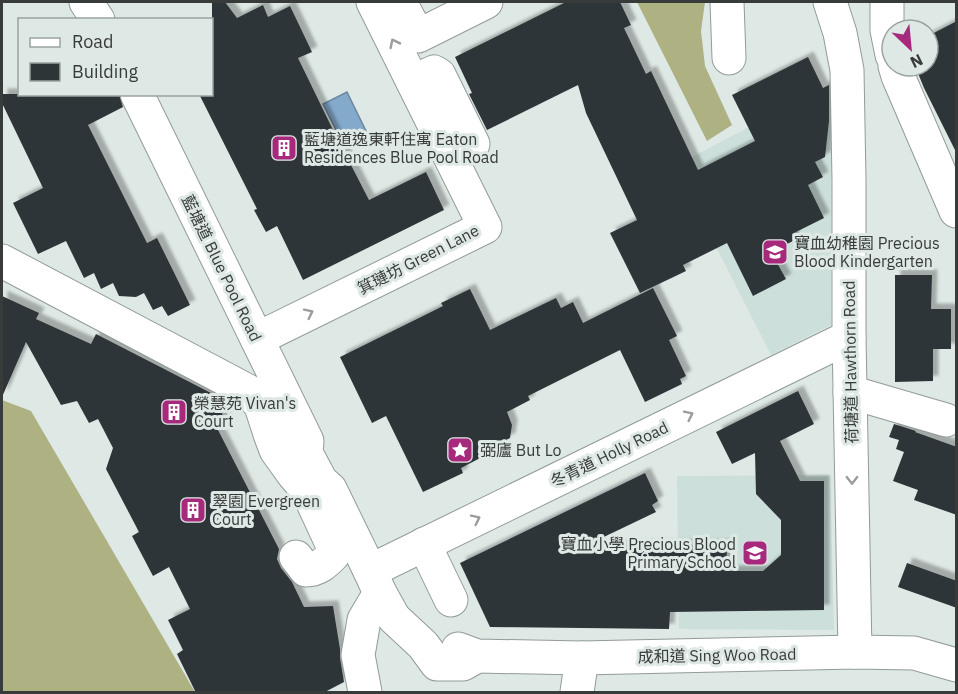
<svg xmlns="http://www.w3.org/2000/svg" width="958" height="694" font-family="'IBM Plex Sans','Noto Sans TC',sans-serif">
	<defs>
		<filter id="shadow"><feDropShadow dx="5.5" dy="-5.5" stdDeviation="1.5" flood-color="#0004"/></filter>
	</defs>
	<rect width="100%" height="100%" fill="#dee8e5"/>
	<g fill="#ccdfda">
		<polygon points="832,83 831,325 771,355 675,166"/>
		<polygon points="830,475 834,630 679,629 677,476"/>
	</g>
	<g fill="#aeb283">
		<polygon points="637,2 705,2 701,31 705,66 732,125 707,141"/>
		<polygon points="2,400 31,411 195,692 2,692"/>
	</g>
	<polygon fill="#83a9cb" stroke="#6c88a0" stroke-width="1.5" points="347,92 366,131 366,135 361,138 349,136 341,140 323,104"/>
	<g fill="#2d3537" filter="url(#shadow)">
		<polygon points="212,2 225,2 237,18 263,5 268,17 290,6 312,52 298,58 334,132 369,200 426,172 444,210 303,280 277,226 266,232 254,210 257,209 199,94 212,94"/>
		<polygon points="566,2 620,2 631,25 624,28 646,74 651,71 698,170 755,141 732,95 808,57 823,88 829,85 829,121 825,157 815,162 823,177 808,185 824,218 792,234 795,240 771,252 786,279 753,296 727,243 683,265 686,271 640,293 610,233 637,220 586,113 578,85 487,130 469,94 472,93 455,57"/>
		<polygon points="957,21 957,154 924,88 915,66 928,66 928,36"/>
		<polygon points="2,94 119,94 123,107 88,125 147,243 157,238 190,305 168,316 162,306 153,310 144,293 136,297 119,296 113,283 101,289 94,273 84,278 66,241 38,254 13,203 43,188 2,103"/>
		<polygon points="895,275 932,275 931,309 951,309 951,349 933,349 933,381 895,382"/>
		<polygon points="653,288 677,336 669,340 686,376 680,379 682,384 645,402 620,350 528,396 530,400 507,412 512,425 510,438 482,452 484,456 461,468 463,473 423,492 386,416 372,423 340,357 425,315 443,306 441,303 470,289 490,330 556,298 561,308 573,302 583,323"/>
		<polygon points="2,296 39,313 36,319 91,344 96,334 211,393 227,423 217,428 279,549 277,559 281,568 292,582 304,607 333,606 340,649 340,658 344,682 323,693 196,693 177,654 183,650 168,620 190,609 169,567 153,576 132,536 139,532 106,469 113,448 98,419 89,423 77,401 61,405 26,342 2,397"/>
		<polygon points="798,391 814,424 780,441 800,481 824,481 824,610 670,612 669,629 490,627 460,563 645,473 658,501 652,505 656,512 585,546 727,545 726,571 763,571 781,555 781,520 756,494 755,453 732,464 716,432"/>
		<polygon points="894,424 916,431 915,432 957,447 957,515 914,500 918,490 893,481 904,452 896,449 899,440 889,437"/>
		<polygon points="907,563 957,581 957,608 898,587"/>
	</g>
	<g fill="none" stroke-linecap="round" stroke-linejoin="round">
		<g stroke="#929b99" stroke-width="35">
			<g id="minor">
				<polyline points="86,2 98,20"/>
				<polyline points="400,2 418,36 486,2"/>
				<polyline points="727,2 729,58"/>
				<polyline points="830,2 840,33 847,70 849,180 849,337 855,652"/>
				<polyline points="887,2 887,30 892,55"/>
				<polyline points="895,66 898,76 956,211"/>
				<polyline points="413,82 434,72 439,75 473,144"/>
				<polyline points="137,94 307,441 306,453 321,481 330,489 370,571 380,593 394,618 423,645 437,664 463,664 477,656"/>
				<path d="M2,261L250,392L261,406L270,434L276,450L294,475L307,490L333,546V555C325,563 318,570 306,570L296,557"/>
				<polyline points="257,339 485,227 373,2"/>
				<polyline points="850,392 946,420"/>
				<polyline points="424,544 451,600"/>
				<polyline points="370,571 849,337"/>
				<polyline points="458,649 477,656 582,658 855,652 914,653 956,665"/>
				<polyline points="365,692 358,655 364,620 380,593"/>
				<polyline points="577,692 582,658"/>
			</g>
		</g>
		<use href="#minor" stroke="#fff" stroke-width="33"/>
	</g>
	<defs><path id="oneway-chevron" d="M-2-3.5L2.5 0L-2 3.5" fill="none" stroke-width="1.6" stroke-linecap="round" stroke-linejoin="round" transform="scale(1.5)"/></defs>
	<g stroke="#9b9d9c">
		<use href="#oneway-chevron" transform="translate(394 43) rotate(-116)"/>
		<use href="#oneway-chevron" transform="translate(309 313) rotate(-26)"/>
		<use href="#oneway-chevron" transform="translate(689 415) rotate(-26)"/>
		<use href="#oneway-chevron" transform="translate(852 480) rotate(89)"/>
		<use href="#oneway-chevron" transform="translate(476 519) rotate(-26)"/>
	</g>
	<defs>
		<g id="building-square" transform="scale(1.35)"><rect x="-9" y="-9" width="18" height="18" rx="4" fill="#a6297b" stroke="#dee8e5"/><path d="M-4-6H4V6H1V3H-1V6H-4ZM-2.5-4.3h1.7v1.8h-1.7ZM.8-4.3h1.7v1.8H.8ZM-2.5-1h1.7V.8h-1.7ZM.8-1h1.7V.8H.8Z" fill="#fff"/></g>
		<g id="school-square" transform="scale(1.35)"><rect x="-9" y="-9" width="18" height="18" rx="4" fill="#a6297b" stroke="#dee8e5"/><path d="M0-5L7-2L0 1L-7-2ZM-4 1L0 2.5L4 1V4Q0 6-4 4Z" fill="#fff"/></g>
		<g id="sight-square" transform="scale(1.35)"><rect x="-9" y="-9" width="18" height="18" rx="4" fill="#a6297b" stroke="#dee8e5"/><path d="M0-6L1.8-2.2L6-1.7L2.9 1.2L3.7 5.4L0 3.3L-3.7 5.4L-2.9 1.2L-6-1.7L-1.8-2.2Z" fill="#fff"/></g>
	</defs>
	<g fill-rule="evenodd">
		<use href="#building-square" x="284" y="148"/>
		<use href="#school-square" x="775" y="252"/>
		<use href="#building-square" x="174" y="412"/>
		<use href="#sight-square" x="460" y="450"/>
		<use href="#building-square" x="193" y="510"/>
		<use href="#school-square" x="755" y="553"/>
	</g>
	<g text-anchor="middle" dominant-baseline="central" stroke-width="6" stroke-linejoin="round" paint-order="stroke">
		<g font-size="16" fill="#373b3a" stroke="#dee8e5" text-anchor="start">
			<text x="304" y="139">藍塘道逸東軒住寓 Eaton<tspan x="304" dy="18">Residences Blue Pool Road</tspan></text>
			<text x="794" y="243">寶血幼稚園 Precious<tspan x="794" dy="18">Blood Kindergarten</tspan></text>
			<text x="194" y="403">榮慧苑 Vivan's<tspan x="194" dy="18">Court</tspan></text>
			<text x="480" y="450">弼廬 But Lo</text>
			<text x="212" y="501">翠園 Evergreen<tspan x="212" dy="18">Court</tspan></text>
			<text x="736" y="544" text-anchor="end">寶血小學 Precious Blood<tspan x="736" dy="18">Primary School</tspan></text>
		</g>
		<g font-size="16" fill="#373b3a" stroke="#dee8e5">
			<text transform="translate(418 259) rotate(-27)">箕璉坊 Green Lane</text>
			<text transform="translate(222 268) rotate(64)">藍塘道 Blue Pool Road</text>
			<text transform="translate(850 362) rotate(-91)">荷塘道 Hawthorn Road</text>
			<text transform="translate(609 454) rotate(-26)">冬青道 Holly Road</text>
			<text transform="translate(717 655) rotate(-1)">成和道 Sing Woo Road</text>
		</g>
	</g>
	<rect width="958" height="694" fill="none" stroke="#373b3a" stroke-width="6"/>
	<rect x="18" y="18" width="195" height="78" fill="#dee8e5" stroke="#9ba3a1" stroke-width="1.5"/>
	<rect x="30" y="38" width="30" height="9" fill="#ffffff" stroke="#9ba3a1" stroke-width="1.5"/>
	<text x="72" y="48" font-size="18" fill="#373b3a">Road</text>
	<rect x="30" y="63" width="30" height="18" fill="#2d3537" stroke="#9ba3a1" stroke-width="1.5"/>
	<text x="72" y="78" font-size="18" fill="#373b3a">Building</text>
	<g transform="translate(910 48) rotate(154)"><circle r="28" fill="#dee8e5" stroke="#9ba3a1" stroke-width="1.5"/>
	<path d="M0-4.5L10 22L0 15L-10 22Z" fill="#a6297b"/>
	<text y="-9" font-size="16" font-weight="bold" text-anchor="middle" fill="#373b3a">N</text>
	</g>
</svg>
